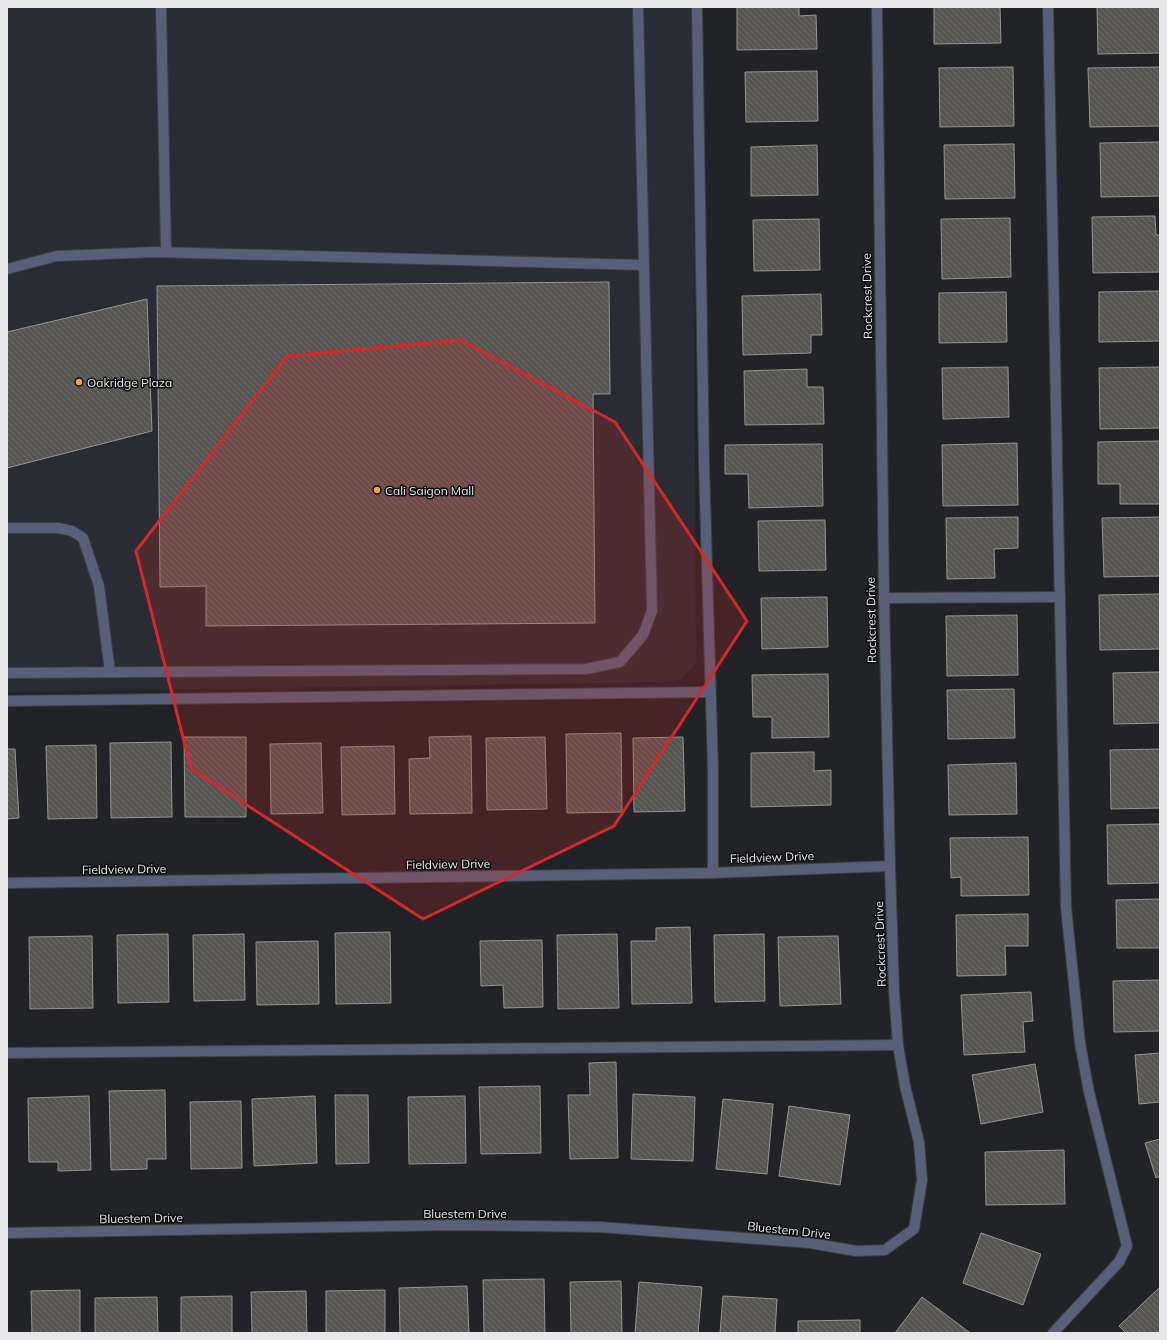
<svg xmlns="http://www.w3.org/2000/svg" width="1167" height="1340" font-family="Mulish,sans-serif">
	<defs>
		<pattern id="building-back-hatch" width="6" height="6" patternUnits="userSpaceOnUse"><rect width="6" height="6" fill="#575552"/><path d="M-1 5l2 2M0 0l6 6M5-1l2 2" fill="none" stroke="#6f6d6b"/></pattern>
	</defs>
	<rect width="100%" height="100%" fill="#222326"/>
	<polygon fill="#2a2c34" points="7,7 693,7 696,663 678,682 7,692"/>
	<g fill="url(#building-back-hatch)" stroke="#969490">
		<polygon points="737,7 799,7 799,16 816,15 817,49 737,50"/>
		<polygon points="934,7 1000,7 1001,43 934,44"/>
		<polygon points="1097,7 1160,7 1160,53 1098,54"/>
		<polygon points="1013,67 1014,126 940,127 939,68"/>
		<polygon points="1160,67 1160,126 1090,127 1088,68"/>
		<polygon points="817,71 818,121 746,122 745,72"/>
		<polygon points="1160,142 1160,196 1101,197 1100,143"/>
		<polygon points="1014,144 1015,198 945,199 944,145"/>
		<polygon points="817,145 818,195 751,196 751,147"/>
		<polygon points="1155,216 1156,235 1160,235 1160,272 1093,273 1092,217"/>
		<polygon points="1010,218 1011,277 942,279 941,219"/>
		<polygon points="819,219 820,270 754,271 753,220"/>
		<polygon points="609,282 610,394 593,394 595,623 206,626 206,586 160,587 157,286"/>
		<polygon points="1160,291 1160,341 1099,342 1099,292"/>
		<polygon points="1006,292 1007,342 939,343 939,293"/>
		<polygon points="821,294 822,335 811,335 811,353 743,355 742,296"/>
		<polygon points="147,299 152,431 7,468 7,332"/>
		<polygon points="1008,367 1009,417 943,419 942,368"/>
		<polygon points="1160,367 1160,428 1100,429 1099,368"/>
		<polygon points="807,369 807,387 823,387 824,424 745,425 744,371"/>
		<polygon points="1160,441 1160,504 1120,504 1120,484 1098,484 1098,442"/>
		<polygon points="1017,443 1018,505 943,506 942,445"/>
		<polygon points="822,444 823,506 749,508 748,474 725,474 725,445"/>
		<polygon points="1018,517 1018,548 994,549 995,578 947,579 946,518"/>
		<polygon points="1160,517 1160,576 1104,577 1102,518"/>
		<polygon points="825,520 826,570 759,571 758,521"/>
		<polygon points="1160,594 1160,649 1100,650 1099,595"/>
		<polygon points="827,597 828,647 762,649 761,598"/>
		<polygon points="1017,615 1018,675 947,676 946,616"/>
		<polygon points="1160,672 1160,723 1114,724 1113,673"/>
		<polygon points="828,674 829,737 772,738 772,717 753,717 752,675"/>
		<polygon points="1014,689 1015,738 948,739 947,690"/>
		<polygon points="621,733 622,812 567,813 566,734"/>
		<polygon points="471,736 472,813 410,814 409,759 430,758 429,737"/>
		<polygon points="184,737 246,737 246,817 185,817"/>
		<polygon points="545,737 547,809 487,810 486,738"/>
		<polygon points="683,737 685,811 634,812 633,738"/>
		<polygon points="171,742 172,817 111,818 110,743"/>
		<polygon points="321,743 323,813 271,814 270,744"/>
		<polygon points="96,745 97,818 48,819 46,746"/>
		<polygon points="394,746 395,814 342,815 341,747"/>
		<polygon points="7,749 15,749 19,818 7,819"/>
		<polygon points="1160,749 1160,808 1111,809 1110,750"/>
		<polygon points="814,752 814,771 831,770 831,805 751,807 751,753"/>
		<polygon points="1016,763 1017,814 949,815 948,765"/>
		<polygon points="1160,824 1160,883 1108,884 1107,825"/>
		<polygon points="1028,837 1029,895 961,896 961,877 951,878 950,838"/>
		<polygon points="1160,899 1160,948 1117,948 1116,900"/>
		<polygon points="1028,914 1028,946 1005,946 1006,975 957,976 956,915"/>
		<polygon points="690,927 692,1003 632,1004 631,941 656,941 656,928"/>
		<polygon points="390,932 391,1003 336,1004 335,933"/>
		<polygon points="168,934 169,1002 118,1003 117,935"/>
		<polygon points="244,934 245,1000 194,1001 193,935"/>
		<polygon points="617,934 619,1008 558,1009 557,935"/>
		<polygon points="764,934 765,1001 715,1002 714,935"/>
		<polygon points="92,936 93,1008 30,1009 29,937"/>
		<polygon points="838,936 841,1004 780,1006 778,937"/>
		<polygon points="542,940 543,1007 504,1008 503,985 481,986 480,941"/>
		<polygon points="318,941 319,1004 257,1005 256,942"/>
		<polygon points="1160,980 1160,1031 1114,1032 1113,981"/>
		<polygon points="1031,992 1033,1021 1023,1022 1025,1052 964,1055 961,995"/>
		<polygon points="1160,1053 1160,1102 1139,1104 1135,1055"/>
		<polygon points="616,1062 618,1158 570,1159 568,1095 590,1095 589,1063"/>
		<polygon points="1035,1064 1043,1112 981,1124 972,1075"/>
		<polygon points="540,1086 541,1153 481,1154 479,1087"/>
		<polygon points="165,1090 166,1159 147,1159 147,1169 111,1170 109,1091"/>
		<polygon points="633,1094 695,1097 693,1161 631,1159"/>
		<polygon points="335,1095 368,1095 369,1163 336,1164"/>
		<polygon points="89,1096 91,1170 58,1171 58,1162 29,1162 28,1098"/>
		<polygon points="315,1096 317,1163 254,1166 252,1099"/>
		<polygon points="465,1096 466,1163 409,1164 408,1097"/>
		<polygon points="723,1099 773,1104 767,1174 716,1169"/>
		<polygon points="241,1101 242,1168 191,1169 190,1102"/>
		<polygon points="789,1106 850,1115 840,1185 779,1176"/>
		<polygon points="1160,1139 1160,1176 1156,1178 1145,1143"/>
		<polygon points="1064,1150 1065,1204 986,1205 985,1152"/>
		<polygon points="981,1233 1041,1254 1023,1305 963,1283"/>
		<polygon points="544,1279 545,1333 484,1333 483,1280"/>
		<polygon points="621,1281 622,1333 571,1333 570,1282"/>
		<polygon points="639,1282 702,1287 698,1333 635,1333"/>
		<polygon points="467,1286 469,1333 400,1333 399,1288"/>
		<polygon points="1160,1287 1160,1333 1126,1333 1119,1326"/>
		<polygon points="80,1290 80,1333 32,1333 31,1291"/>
		<polygon points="385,1290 385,1333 326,1333 326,1291"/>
		<polygon points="306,1291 307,1333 252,1333 251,1292"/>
		<polygon points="232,1296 232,1333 181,1333 181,1297"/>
		<polygon points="723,1296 777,1299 775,1333 720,1333"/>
		<polygon points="157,1297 158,1333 95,1333 95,1298"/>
		<polygon points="922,1297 969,1332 969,1333 895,1333"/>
		<polygon points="860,1320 860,1333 798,1333 798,1321"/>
	</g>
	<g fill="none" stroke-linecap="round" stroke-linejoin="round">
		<g stroke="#3e3f42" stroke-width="12">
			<g id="minor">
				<polyline points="161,7 166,252"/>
				<polyline points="697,7 704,464 713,770 713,873"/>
				<polyline points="1048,7 1066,907 1080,1043 1089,1092 1127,1246 1119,1262 1053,1333"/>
				<polyline points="7,269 57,256 156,252 644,265"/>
				<polyline points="7,528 58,528 72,531 83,538 99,586 110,672"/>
				<polyline points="884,598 1060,597"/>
				<polyline points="7,673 586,669 620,662 643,635 652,611 638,7"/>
				<polyline points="7,701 710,692"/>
				<polyline points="7,883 713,873 890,866"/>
				<polyline points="7,1053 898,1045"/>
				<polyline points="7,1233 456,1225 600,1227 810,1243 856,1251 885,1250 914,1229 922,1180 919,1142 905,1086 898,1045 894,991 890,866 884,598 877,7"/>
			</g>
		</g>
		<use href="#minor" stroke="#595f78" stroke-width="10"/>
	</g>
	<path fill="#d62828" fill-opacity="0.2" stroke="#d62828" stroke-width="3" stroke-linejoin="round" d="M461,340L615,422L747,621L614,826L423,919L191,769L136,551L287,356Z"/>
	<g fill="#f1a540" stroke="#0c0d0e" stroke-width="1.5">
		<circle cx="79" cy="382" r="4"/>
		<circle cx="377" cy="490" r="4"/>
	</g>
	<g text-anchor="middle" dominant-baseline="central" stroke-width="3" stroke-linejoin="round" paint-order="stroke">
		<g font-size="12" fill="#e8e8eb" stroke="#0c0d0e">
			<text transform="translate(867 296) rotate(-91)">Rockcrest Drive</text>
			<text transform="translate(871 620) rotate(-91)">Rockcrest Drive</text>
			<text transform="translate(772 857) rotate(-2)">Fieldview Drive</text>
			<text transform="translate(448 864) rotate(-1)">Fieldview Drive</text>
			<text transform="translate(124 869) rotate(-1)">Fieldview Drive</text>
			<text transform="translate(880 944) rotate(-92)">Rockcrest Drive</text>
			<text x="465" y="1213">Bluestem Drive</text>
			<text transform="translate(141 1218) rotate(-1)">Bluestem Drive</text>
			<text transform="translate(789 1230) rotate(6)">Bluestem Drive</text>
		</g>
		<g font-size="12" fill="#e8e8eb" stroke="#0c0d0e" text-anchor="start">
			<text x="87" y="382">Oakridge Plaza</text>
			<text x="385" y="490">Cali Saigon Mall</text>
		</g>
	</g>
	<rect width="1167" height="1340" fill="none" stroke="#e8e8eb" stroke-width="16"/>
</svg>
